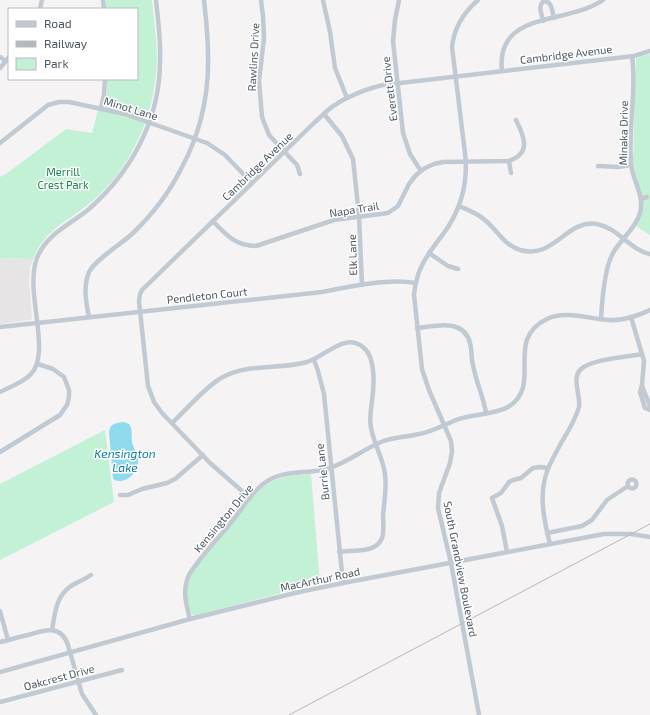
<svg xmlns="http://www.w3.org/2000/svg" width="650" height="715" font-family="'Exo 2',sans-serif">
	<rect width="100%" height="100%" fill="#f5f3f3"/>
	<polygon fill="#e6e4e5" points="0,258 33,259 30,268 29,282 32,318 30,320 0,324"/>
	<g fill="#c3f1d5">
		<path d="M106,0H152C154,20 157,41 157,61C155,114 132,168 90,203C67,222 45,229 33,259L0,258V177L6,174L66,129L92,133L98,110L104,111L107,98V79H137V9H106Z"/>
		<path d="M650,54V235L636,226C650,199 636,187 633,159L636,59L637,58Z"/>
		<polygon points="105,430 114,502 0,560 0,484"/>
		<path d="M311,474L320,583L198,615H192C185,596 185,585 196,567L254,496C273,476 284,476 311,474Z"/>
	</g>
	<path fill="#90daee" d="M124,422L129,424C133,429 131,435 132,442C133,448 138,453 138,460C139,472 126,485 114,480L113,478L109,432C110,423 116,423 124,422Z"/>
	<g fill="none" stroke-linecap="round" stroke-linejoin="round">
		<g stroke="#c1cad2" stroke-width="4.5">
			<polyline points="103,0 104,9"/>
			<polyline points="261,0 263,16 264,38 259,81 262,117 269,135 297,165 300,174"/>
			<polyline points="323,0 330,32 335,68 347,98"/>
			<polyline points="399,0 395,20 393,41 403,133 410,154 421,171"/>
			<path d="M478,0C463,13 454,28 452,47L465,153C468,179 462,205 448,227C431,252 417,263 414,295L422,369L429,390L451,441L452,451L450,463L439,493L438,508L451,563L479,715"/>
			<polyline points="40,9 42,0"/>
			<path d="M543,21C542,14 537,6 544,1C552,1 552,11 554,18"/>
			<polyline points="0,57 6,61"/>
			<polyline points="0,68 9,57"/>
			<path d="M502,71C495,10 568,25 603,0"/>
			<polyline points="101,108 104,95 105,79"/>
			<polyline points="324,114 342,136 353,159 359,216 362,285"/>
			<polyline points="0,143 48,105 59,102 69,102 125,114 207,143 225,155 252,183"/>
			<polyline points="509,161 511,173"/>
			<polyline points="598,166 618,167 631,165"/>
			<polyline points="641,199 647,197"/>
			<path d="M459,206C468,210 477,213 485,220C497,230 504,245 520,250C554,260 566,219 597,224C618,228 630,250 650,254"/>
			<path d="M213,221C226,235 236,246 256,246L334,220L388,213L398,206L409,184L416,175L425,168L434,164L443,162L509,161C532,153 524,136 516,120"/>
			<polyline points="429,253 448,266 458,269"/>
			<path d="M89,317C86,303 83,286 89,272C96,259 120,245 132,234C152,215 169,193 181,169C200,134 209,94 208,55C208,36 206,18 204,0"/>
			<polyline points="631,317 644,361 642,385 640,392 645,408 650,410"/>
			<path d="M601,319C602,301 604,269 613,253C620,240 636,228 640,213C645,195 632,180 631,163C628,128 637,91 632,56"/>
			<path d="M0,327L322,292C347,287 390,278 415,283"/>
			<path d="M417,328C436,326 464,318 470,343C472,350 471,358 473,365C476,382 483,395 486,413"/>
			<polyline points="314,360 318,371 324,394 343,583"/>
			<polyline points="642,386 650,406"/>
			<path d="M0,392C10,387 24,382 31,374C52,352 24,291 37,258C47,233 70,225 89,209C132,171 160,119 160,61C161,40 158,20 156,0"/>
			<path d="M172,423C187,409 206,386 223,377C248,363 280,370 307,362C325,357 345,331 364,348C376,358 374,387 372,401C371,409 369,419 371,428C374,444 383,458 385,474C387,488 384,502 383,516C383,524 385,534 381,540C375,553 351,550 339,552"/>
			<polyline points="0,452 60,415 67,405 69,397 69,390 64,377 53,369 38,364"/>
			<circle cx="632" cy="484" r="4.5"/>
			<polyline points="120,495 128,495 142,489 167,483 175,479 203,455"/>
			<path d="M250,498L210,463L162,413L154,402L148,386L139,301L140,294L142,290L315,122C322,116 328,109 335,105C346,97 369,88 383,85L634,56L650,51"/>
			<polyline points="547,533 582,526 592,520 607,500 628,486"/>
			<path d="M550,544C544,521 538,493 548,469C551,461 556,453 560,445C567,433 575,421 579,407C581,396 571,378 581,369C592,359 627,357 642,354"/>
			<polyline points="507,552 502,526 492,498 501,493 509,482 513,480 521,478 533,468 540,467 548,468"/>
			<polyline points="0,611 8,640"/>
			<path d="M190,619C186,604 182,590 189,575C200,557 216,541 229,525C241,511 252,490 269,480C286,470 308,474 327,469C347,463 362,450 381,442C394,437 407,437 419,434C432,432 444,425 456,420C472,414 494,415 508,407C544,385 503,340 547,319C566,310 589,319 609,320C624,321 637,316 650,310"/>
			<path d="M52,630C55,613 56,596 71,586C78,582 85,579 91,575"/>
			<path d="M0,642C9,640 19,637 28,635C44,630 61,624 68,645L82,694L96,715"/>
			<polyline points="0,672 190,619 299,592 343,583 604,534 631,534 650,537"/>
			<polyline points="0,702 122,670"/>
		</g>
		<polyline stroke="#b5b8bd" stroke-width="1" points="289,715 650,524"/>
	</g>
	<g text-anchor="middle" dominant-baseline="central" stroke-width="3" stroke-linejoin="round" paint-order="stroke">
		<g font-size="11" fill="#4a5661" stroke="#fff">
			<text transform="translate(566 54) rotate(-7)">Cambridge Avenue</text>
			<text transform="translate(253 57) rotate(-87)">Rawlins Drive</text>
			<text transform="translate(389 89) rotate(-97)">Everett Drive</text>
			<text transform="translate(131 108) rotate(17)">Minot Lane</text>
			<text transform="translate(623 133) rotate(-89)">Minaka Drive</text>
			<text transform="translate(257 166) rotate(-44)">Cambridge Avenue</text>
			<text transform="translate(354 209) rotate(-9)">Napa Trail</text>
			<text transform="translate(352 255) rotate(-92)">Elk Lane</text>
			<text transform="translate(207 295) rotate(-6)">Pendleton Court</text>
			<text transform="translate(322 472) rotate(-96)">Burrie Lane</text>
			<text transform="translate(223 518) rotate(-50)">Kensington Drive</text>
			<text transform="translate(461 569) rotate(79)">South Grandview Boulevard</text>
			<text transform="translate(320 579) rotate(-12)">MacArthur Road</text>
			<text transform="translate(59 677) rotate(-15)">Oakcrest Drive</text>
		</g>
		<g font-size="11" fill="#17864f" stroke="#fff">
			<text x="63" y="171">Merrill<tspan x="63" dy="13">Crest Park</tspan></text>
		</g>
		<g font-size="12" font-style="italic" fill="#0c7c9b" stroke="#fff">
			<text x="125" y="453">Kensington<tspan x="125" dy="14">Lake</tspan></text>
		</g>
	</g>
	<rect x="8" y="8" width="130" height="72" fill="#ffffff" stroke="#b7bbc0"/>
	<rect x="16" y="21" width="20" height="6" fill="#c1cad2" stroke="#b7bbc0"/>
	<text x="44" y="28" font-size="12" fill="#4a5661">Road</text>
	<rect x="16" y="41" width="20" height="6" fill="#b5b8bd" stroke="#b7bbc0"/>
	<text x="44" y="48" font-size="12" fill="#4a5661">Railway</text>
	<rect x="16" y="58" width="20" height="12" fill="#c3f1d5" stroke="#b7bbc0"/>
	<text x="44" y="68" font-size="12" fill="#4a5661">Park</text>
</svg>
